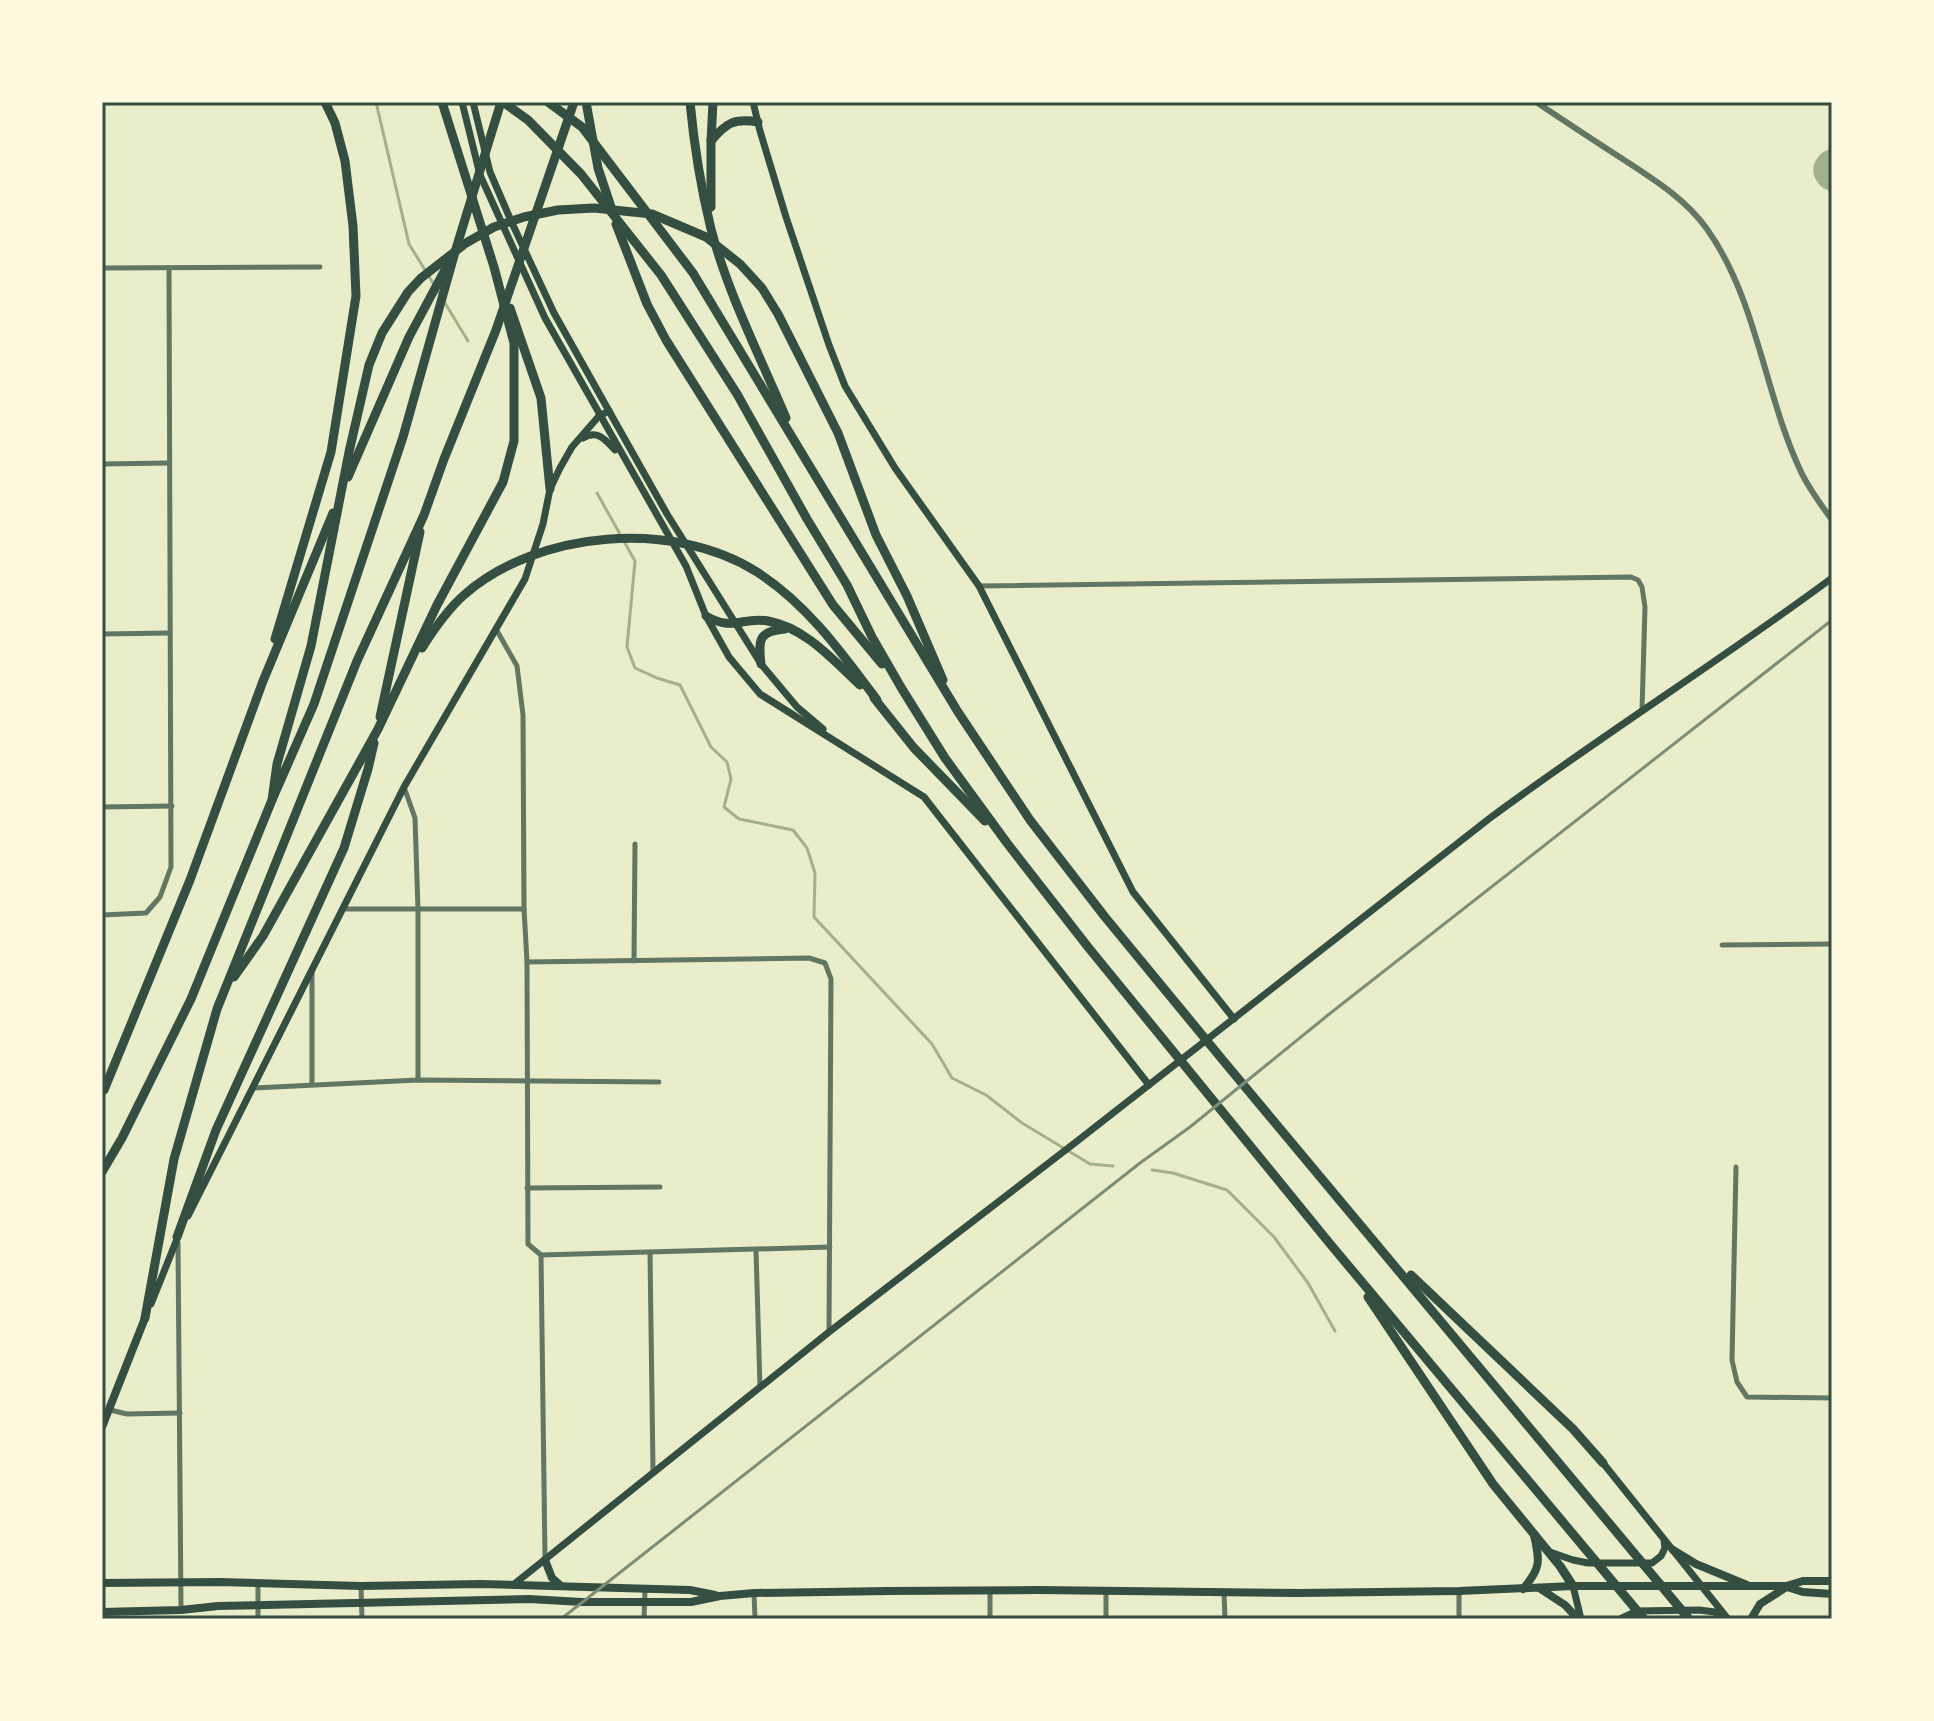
<svg xmlns="http://www.w3.org/2000/svg" width="1934" height="1721" font-family="'Archivo Narrow',sans-serif">
	<rect width="100%" height="100%" fill="#e9edc9"/>
	<path fill="#a3b18a" d="M1832,148V192C1807,184 1807,156 1832,148Z"/>
	<g fill="none" stroke-linecap="round" stroke-linejoin="round">
		<g stroke="#a3b18a" stroke-width="3">
			<polyline points="376,102 409,244 441,296"/>
			<polyline points="445,303 468,341"/>
			<polyline points="597,493 635,561 627,647 635,668 657,678 680,685 711,747 727,762 731,779 724,807 739,819 793,830 807,848 815,873 814,917 932,1044 952,1078 986,1095 1022,1123 1090,1164 1113,1166"/>
			<polyline points="1152,1170 1173,1173 1227,1190 1274,1237 1308,1283 1335,1331"/>
		</g>
		<g stroke="#617663" stroke-width="5">
			<polyline points="102,268 320,267"/>
			<polyline points="102,464 169,463"/>
			<polyline points="980,586 1631,577 1638,580 1642,587 1645,607 1642,710"/>
			<polyline points="496,629 517,666 523,715 524,909 527,962 528,1244 541,1255 545,1560"/>
			<polyline points="102,634 170,633"/>
			<polyline points="404,787 415,818 418,910 418,1080"/>
			<polyline points="102,807 172,806"/>
			<polyline points="342,909 524,909"/>
			<polyline points="102,915 146,913 160,897 171,867 169,268"/>
			<polyline points="1722,945 1832,944"/>
			<polyline points="634,961 635,844"/>
			<polyline points="527,962 809,958 825,963 831,979 829,1332"/>
			<polyline points="312,1084 312,973"/>
			<polyline points="253,1088 418,1080 659,1082"/>
			<polyline points="1736,1167 1732,1360 1737,1382 1747,1397 1832,1398"/>
			<polyline points="527,1188 660,1187"/>
			<polyline points="178,1243 181,1610"/>
			<polyline points="756,1250 760,1387"/>
			<polyline points="650,1253 653,1471"/>
			<polyline points="541,1255 830,1247"/>
			<polyline points="110,1410 127,1414 180,1413"/>
			<polyline points="258,1584 258,1619"/>
			<polyline points="361,1586 362,1619"/>
			<polyline points="1106,1592 1106,1619"/>
			<polyline points="1224,1592 1225,1619"/>
			<polyline points="754,1593 755,1619"/>
			<polyline points="644,1619 645,1589"/>
			<polyline points="990,1619 990,1591"/>
			<polyline points="1459,1619 1459,1592"/>
		</g>
		<path stroke="#617663" stroke-width="6" d="M1536,102C1563,120 1590,138 1618,156C1650,177 1684,197 1707,229C1758,301 1764,395 1802,474C1810,490 1821,505 1832,520"/>
		<g stroke="#344e41" stroke-width="7">
			<polyline points="462,102 480,175 545,318 686,566 706,616 729,657 760,694 924,797 1149,1085"/>
			<polyline points="473,102 490,172 512,223 554,313 609,411 667,514 761,664 797,707 823,729"/>
			<polyline points="753,102 760,131 786,217 829,345 845,386 895,468 979,586 1133,892 1234,1019"/>
			<path d="M583,438C597,429 606,440 615,450"/>
			<polyline points="188,1216 404,787 525,579 543,524 550,489 560,468 572,447 599,416 609,411"/>
			<polyline points="151,1304 179,1234"/>
			<polyline points="1603,1463 1728,1619"/>
			<polyline points="1550,1552 1573,1560 1588,1563 1652,1563 1661,1556 1665,1548 1664,1540"/>
			<path d="M513,1585L829,1332L1076,1142L1490,818C1602,735 1720,661 1832,578"/>
			<polyline points="1573,1586 1581,1619"/>
			<polyline points="1620,1619 1637,1611 1699,1610 1715,1612 1724,1619"/>
		</g>
		<g stroke="#344e41" stroke-width="8">
			<polyline points="102,1427 145,1318"/>
			<polyline points="1673,1550 1696,1564 1747,1585"/>
			<polyline points="545,1560 552,1578 560,1585"/>
			<polyline points="102,1583 220,1582 361,1586 481,1584 690,1590 715,1595"/>
			<polyline points="1787,1587 1803,1592 1832,1594"/>
			<polyline points="1539,1588 1565,1605 1578,1619"/>
			<path d="M1523,1589C1541,1568 1540,1562 1534,1535"/>
			<polyline points="102,1612 181,1610 218,1606 529,1599 582,1602 691,1602 720,1596 754,1593 888,1591 1038,1590 1300,1593 1459,1591 1573,1586 1786,1586 1803,1581 1832,1581"/>
			<polyline points="1751,1619 1760,1604 1785,1588"/>
		</g>
		<g stroke="#344e41" stroke-width="9">
			<polyline points="503,102 528,120 581,174 661,275 737,394 807,519 847,585 872,637 902,689 945,758 1007,843 1088,947 1331,1245 1644,1619"/>
			<polyline points="548,102 582,127 693,273 958,712 1030,820 1105,917 1226,1064 1689,1619"/>
			<polyline points="586,102 598,168 612,210"/>
			<path d="M690,102C694,145 701,188 711,229C728,294 760,356 786,418"/>
			<path d="M711,141C726,123 734,118 758,122"/>
			<polyline points="711,207 711,141 713,102"/>
			<polyline points="616,224 647,304 666,340 833,605 882,664"/>
			<polyline points="510,308 541,398 550,489"/>
			<polyline points="348,477 409,337 447,266"/>
			<path d="M706,616C733,632 743,616 768,621C806,628 833,660 860,685"/>
			<polyline points="275,639 331,452 356,296 353,226 345,161 335,123 325,102"/>
			<path d="M422,648C434,629 447,610 464,595C538,530 674,519 757,572C807,604 842,653 877,700"/>
			<path d="M761,664C758,639 759,631 785,629"/>
			<polyline points="874,698 914,748 985,821"/>
			<polyline points="380,717 420,532"/>
			<polyline points="272,800 277,764 311,646 349,452 369,365 382,333 408,292 421,278 466,243 494,227 524,217 558,210 594,208 652,214 706,237 740,264 762,288 778,314 838,433 876,535 907,596 943,680"/>
			<polyline points="234,977 263,936 378,729 437,605 503,482 514,441 514,343 494,267 442,102"/>
			<polyline points="104,1090 190,880 263,681 333,513"/>
			<polyline points="102,1172 122,1138 191,999 272,800 314,704 403,437 455,252 501,102"/>
			<polyline points="177,1237 216,1130 344,848 368,769 374,743"/>
			<polyline points="1411,1275 1573,1429 1603,1463"/>
			<polyline points="1368,1297 1493,1484 1560,1566 1573,1586"/>
			<polyline points="145,1318 174,1159 217,1009 357,661 424,515 444,459 496,330 574,102"/>
		</g>
		<polyline stroke="#7c8e77" stroke-width="3" points="561,1619 1140,1163 1190,1127 1328,1015 1832,620"/>
	</g>
	<rect width="1934" height="1721" fill="none" stroke="#fefae0" stroke-width="208"/>
	<rect x="104" y="104" width="1726" height="1513" fill="none" stroke="#344e41" stroke-width="3"/>
</svg>
